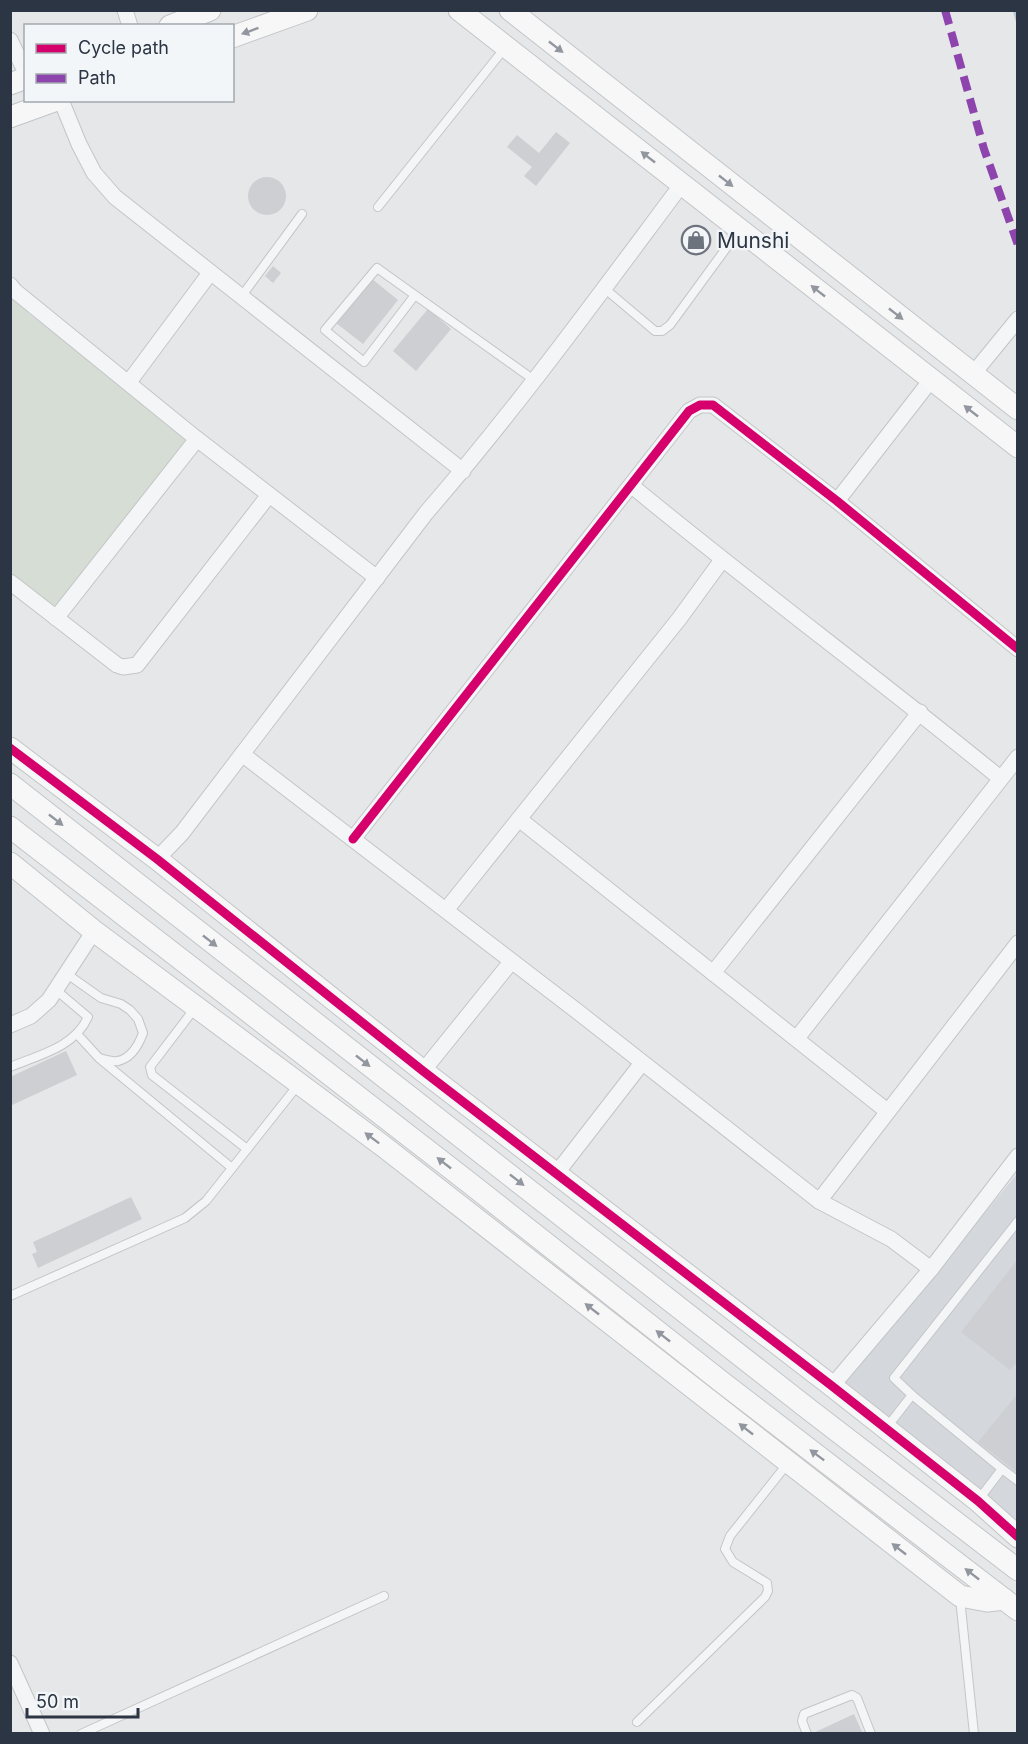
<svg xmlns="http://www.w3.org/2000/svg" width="1028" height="1744" font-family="Inter,sans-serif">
	<rect width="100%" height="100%" fill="#e5e7e9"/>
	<polygon fill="#d4d7dc" points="1017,1174 1017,1519 1016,1521 842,1386"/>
	<polygon fill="#d6ddd5" points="10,288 29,314 197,439 56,618 11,577"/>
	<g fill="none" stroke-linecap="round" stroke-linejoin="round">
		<polyline stroke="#b5c5d3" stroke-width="4.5" points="1015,10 1018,21"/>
	</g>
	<g fill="#cdcfd2">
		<polygon points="556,132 570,143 536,186 524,176 532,167 507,147 517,135 539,153"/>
		<circle cx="267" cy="196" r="19"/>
		<polygon points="273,266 281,273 273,283 265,276"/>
		<polygon points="372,279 398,300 363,344 336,323"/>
		<polygon points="428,309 451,329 416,371 393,351"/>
		<polygon points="66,1051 77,1075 10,1106 10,1077"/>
		<polygon points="131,1197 142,1219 38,1268 32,1254 37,1252 33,1242"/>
		<polygon points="1018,1259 1018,1361 1010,1370 961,1332"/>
		<polygon points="1018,1393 1018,1473 978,1442"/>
		<polygon points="854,1714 863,1734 811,1734"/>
	</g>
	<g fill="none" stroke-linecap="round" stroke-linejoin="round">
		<g stroke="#c3c5c7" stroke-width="10">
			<g id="lane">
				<polyline points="378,207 504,49"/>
				<polyline points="604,288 655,331 662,331 670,325 738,232"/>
				<polyline points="415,295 364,362 325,330 377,268 534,380"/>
				<polyline points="241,297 302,214"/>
				<path d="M67,974L101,998L121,1004L130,1010L138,1019L143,1033C139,1044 132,1058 118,1061C113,1062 104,1059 99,1058L77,1034"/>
				<polyline points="195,1008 150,1067 152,1075 247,1149"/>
				<polyline points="100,1059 232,1168"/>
				<path d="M10,1067C39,1055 75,1047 88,1017L56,990"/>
				<polyline points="10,1296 185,1218 206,1201 298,1085"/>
				<polyline points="912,1395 1002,1469"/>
				<polyline points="887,1427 912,1395 894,1378 1018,1221"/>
				<polyline points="979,1499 1002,1469 1018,1481"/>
				<polyline points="960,1598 974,1734"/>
				<polyline points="637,1722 765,1597 768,1591 767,1583 733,1562 725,1549 730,1536 788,1463"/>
				<polyline points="81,1734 384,1596"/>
				<polyline points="807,1734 802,1721 804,1714 852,1695 857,1698 871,1734"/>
			</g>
		</g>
		<g stroke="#c3c5c7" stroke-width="17">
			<g id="street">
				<polyline points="125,10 130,26"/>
				<polyline points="10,40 26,73"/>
				<polyline points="61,100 79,144 94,173 115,197 463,471"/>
				<polyline points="10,285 15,291 197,439 377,578"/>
				<polyline points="973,374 1018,319"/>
				<polyline points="129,382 210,273"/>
				<path d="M632,486C753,586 879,679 1000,778"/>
				<polyline points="837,501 931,380"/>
				<polyline points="10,582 117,665 123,667 137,665 269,495"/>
				<polyline points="56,618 197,439"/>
				<polyline points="242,754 582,1015 819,1201 891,1239 931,1269"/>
				<polyline points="519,819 887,1111"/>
				<polyline points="353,839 689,411 700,405 713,405 837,501 1018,649"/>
				<path d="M157,859L182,833L426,513C517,408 599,295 682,184"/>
				<polyline points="446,910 679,619 722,560"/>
				<polyline points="713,973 920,712"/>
				<polyline points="10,1025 31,1016 49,1000 94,931"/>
				<polyline points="797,1038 1018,757"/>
				<polyline points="423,1071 511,962"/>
				<polyline points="556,1174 642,1063"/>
				<polyline points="819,1201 1018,943"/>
				<polyline points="832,1386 931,1269 1018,1156"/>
				<polyline points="10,1663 42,1734"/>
			</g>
		</g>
		<g stroke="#c3c5c7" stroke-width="23">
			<g id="secondary">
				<polyline points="459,10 1018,447"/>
				<polyline points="510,10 1018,409"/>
				<polyline points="170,26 210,10"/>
				<polyline points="232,37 307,10"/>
				<polyline points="10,84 26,78"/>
				<polyline points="10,117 57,100"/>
				<polyline points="10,748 157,859 423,1071 832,1386 978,1501 1018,1537"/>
				<polyline points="10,784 811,1411 1018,1570"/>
				<polyline points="10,827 467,1181 723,1383 1018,1610"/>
				<polyline points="10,863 94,931 383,1146 960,1596 987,1601 1004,1599"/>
			</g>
		</g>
		<use href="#lane" stroke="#f4f5f6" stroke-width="8"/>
		<use href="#street" stroke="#f4f5f6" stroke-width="15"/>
		<use href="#secondary" stroke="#f7f7f8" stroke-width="21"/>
		<polyline stroke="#8e44ad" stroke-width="8" stroke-dasharray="15 8" stroke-linecap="butt" points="945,10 984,149 1018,245"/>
		<g stroke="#f3f6f8" stroke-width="13">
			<g id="cycleway">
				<polyline points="10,748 157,859 423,1071 832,1386 978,1501 1018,1537"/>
				<polyline points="353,839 689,411 700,405 713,405 837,501 1018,649"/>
			</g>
		</g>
		<use href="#cycleway" stroke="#d6006c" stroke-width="9"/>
	</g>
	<defs><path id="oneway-solid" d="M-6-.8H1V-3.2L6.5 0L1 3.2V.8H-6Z" transform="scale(1.5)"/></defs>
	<g fill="#92969e">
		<use href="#oneway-solid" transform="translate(250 31) rotate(160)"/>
		<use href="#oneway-solid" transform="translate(556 47) rotate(38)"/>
		<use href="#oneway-solid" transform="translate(648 157) rotate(-142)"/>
		<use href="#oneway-solid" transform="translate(726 181) rotate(38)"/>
		<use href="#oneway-solid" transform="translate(818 291) rotate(-142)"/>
		<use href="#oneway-solid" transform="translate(896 314) rotate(38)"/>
		<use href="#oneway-solid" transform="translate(971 411) rotate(-142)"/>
		<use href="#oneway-solid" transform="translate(56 820) rotate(38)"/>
		<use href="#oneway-solid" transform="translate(210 941) rotate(38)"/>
		<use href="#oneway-solid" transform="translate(363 1061) rotate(38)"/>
		<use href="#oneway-solid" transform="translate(372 1138) rotate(-143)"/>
		<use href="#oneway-solid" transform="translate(444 1163) rotate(-142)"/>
		<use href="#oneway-solid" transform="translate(517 1180) rotate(38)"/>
		<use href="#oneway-solid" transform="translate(592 1309) rotate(-142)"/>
		<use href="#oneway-solid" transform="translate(663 1336) rotate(-142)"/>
		<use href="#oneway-solid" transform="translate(746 1429) rotate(-142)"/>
		<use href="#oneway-solid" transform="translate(817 1455) rotate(-143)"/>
		<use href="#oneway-solid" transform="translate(899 1549) rotate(-142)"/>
		<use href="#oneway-solid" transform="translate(972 1574) rotate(-142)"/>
	</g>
	<defs>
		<g id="shop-ring" transform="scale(1.5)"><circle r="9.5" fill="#f3f6f8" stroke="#6d737d" stroke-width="1.5"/><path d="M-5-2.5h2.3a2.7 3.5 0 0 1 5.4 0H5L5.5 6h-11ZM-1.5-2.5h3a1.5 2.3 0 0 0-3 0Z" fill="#6d737d"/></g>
	</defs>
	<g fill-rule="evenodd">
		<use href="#shop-ring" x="696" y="240"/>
	</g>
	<g text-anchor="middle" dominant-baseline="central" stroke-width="4.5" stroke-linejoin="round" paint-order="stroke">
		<g font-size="21" fill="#2c3543" stroke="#f3f6f8" text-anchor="start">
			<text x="717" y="240">Munshi</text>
		</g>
	</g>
	<rect width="1028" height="1744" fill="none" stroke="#2c3543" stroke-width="24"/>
	<rect x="24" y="24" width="210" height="78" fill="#f3f6f8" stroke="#a3a9b0" stroke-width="1.5"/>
	<rect x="36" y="44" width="30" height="9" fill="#d6006c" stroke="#a3a9b0" stroke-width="1.5"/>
	<text x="78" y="54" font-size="18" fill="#2c3543">Cycle path</text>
	<rect x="36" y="74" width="30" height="9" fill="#8e44ad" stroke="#a3a9b0" stroke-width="1.5"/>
	<text x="78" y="84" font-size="18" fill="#2c3543">Path</text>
	<path d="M27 1708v9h111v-9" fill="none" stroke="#2c3543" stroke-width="3"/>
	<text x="36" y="1708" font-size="18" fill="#2c3543" stroke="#f3f6f8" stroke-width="4.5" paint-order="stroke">50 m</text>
</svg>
